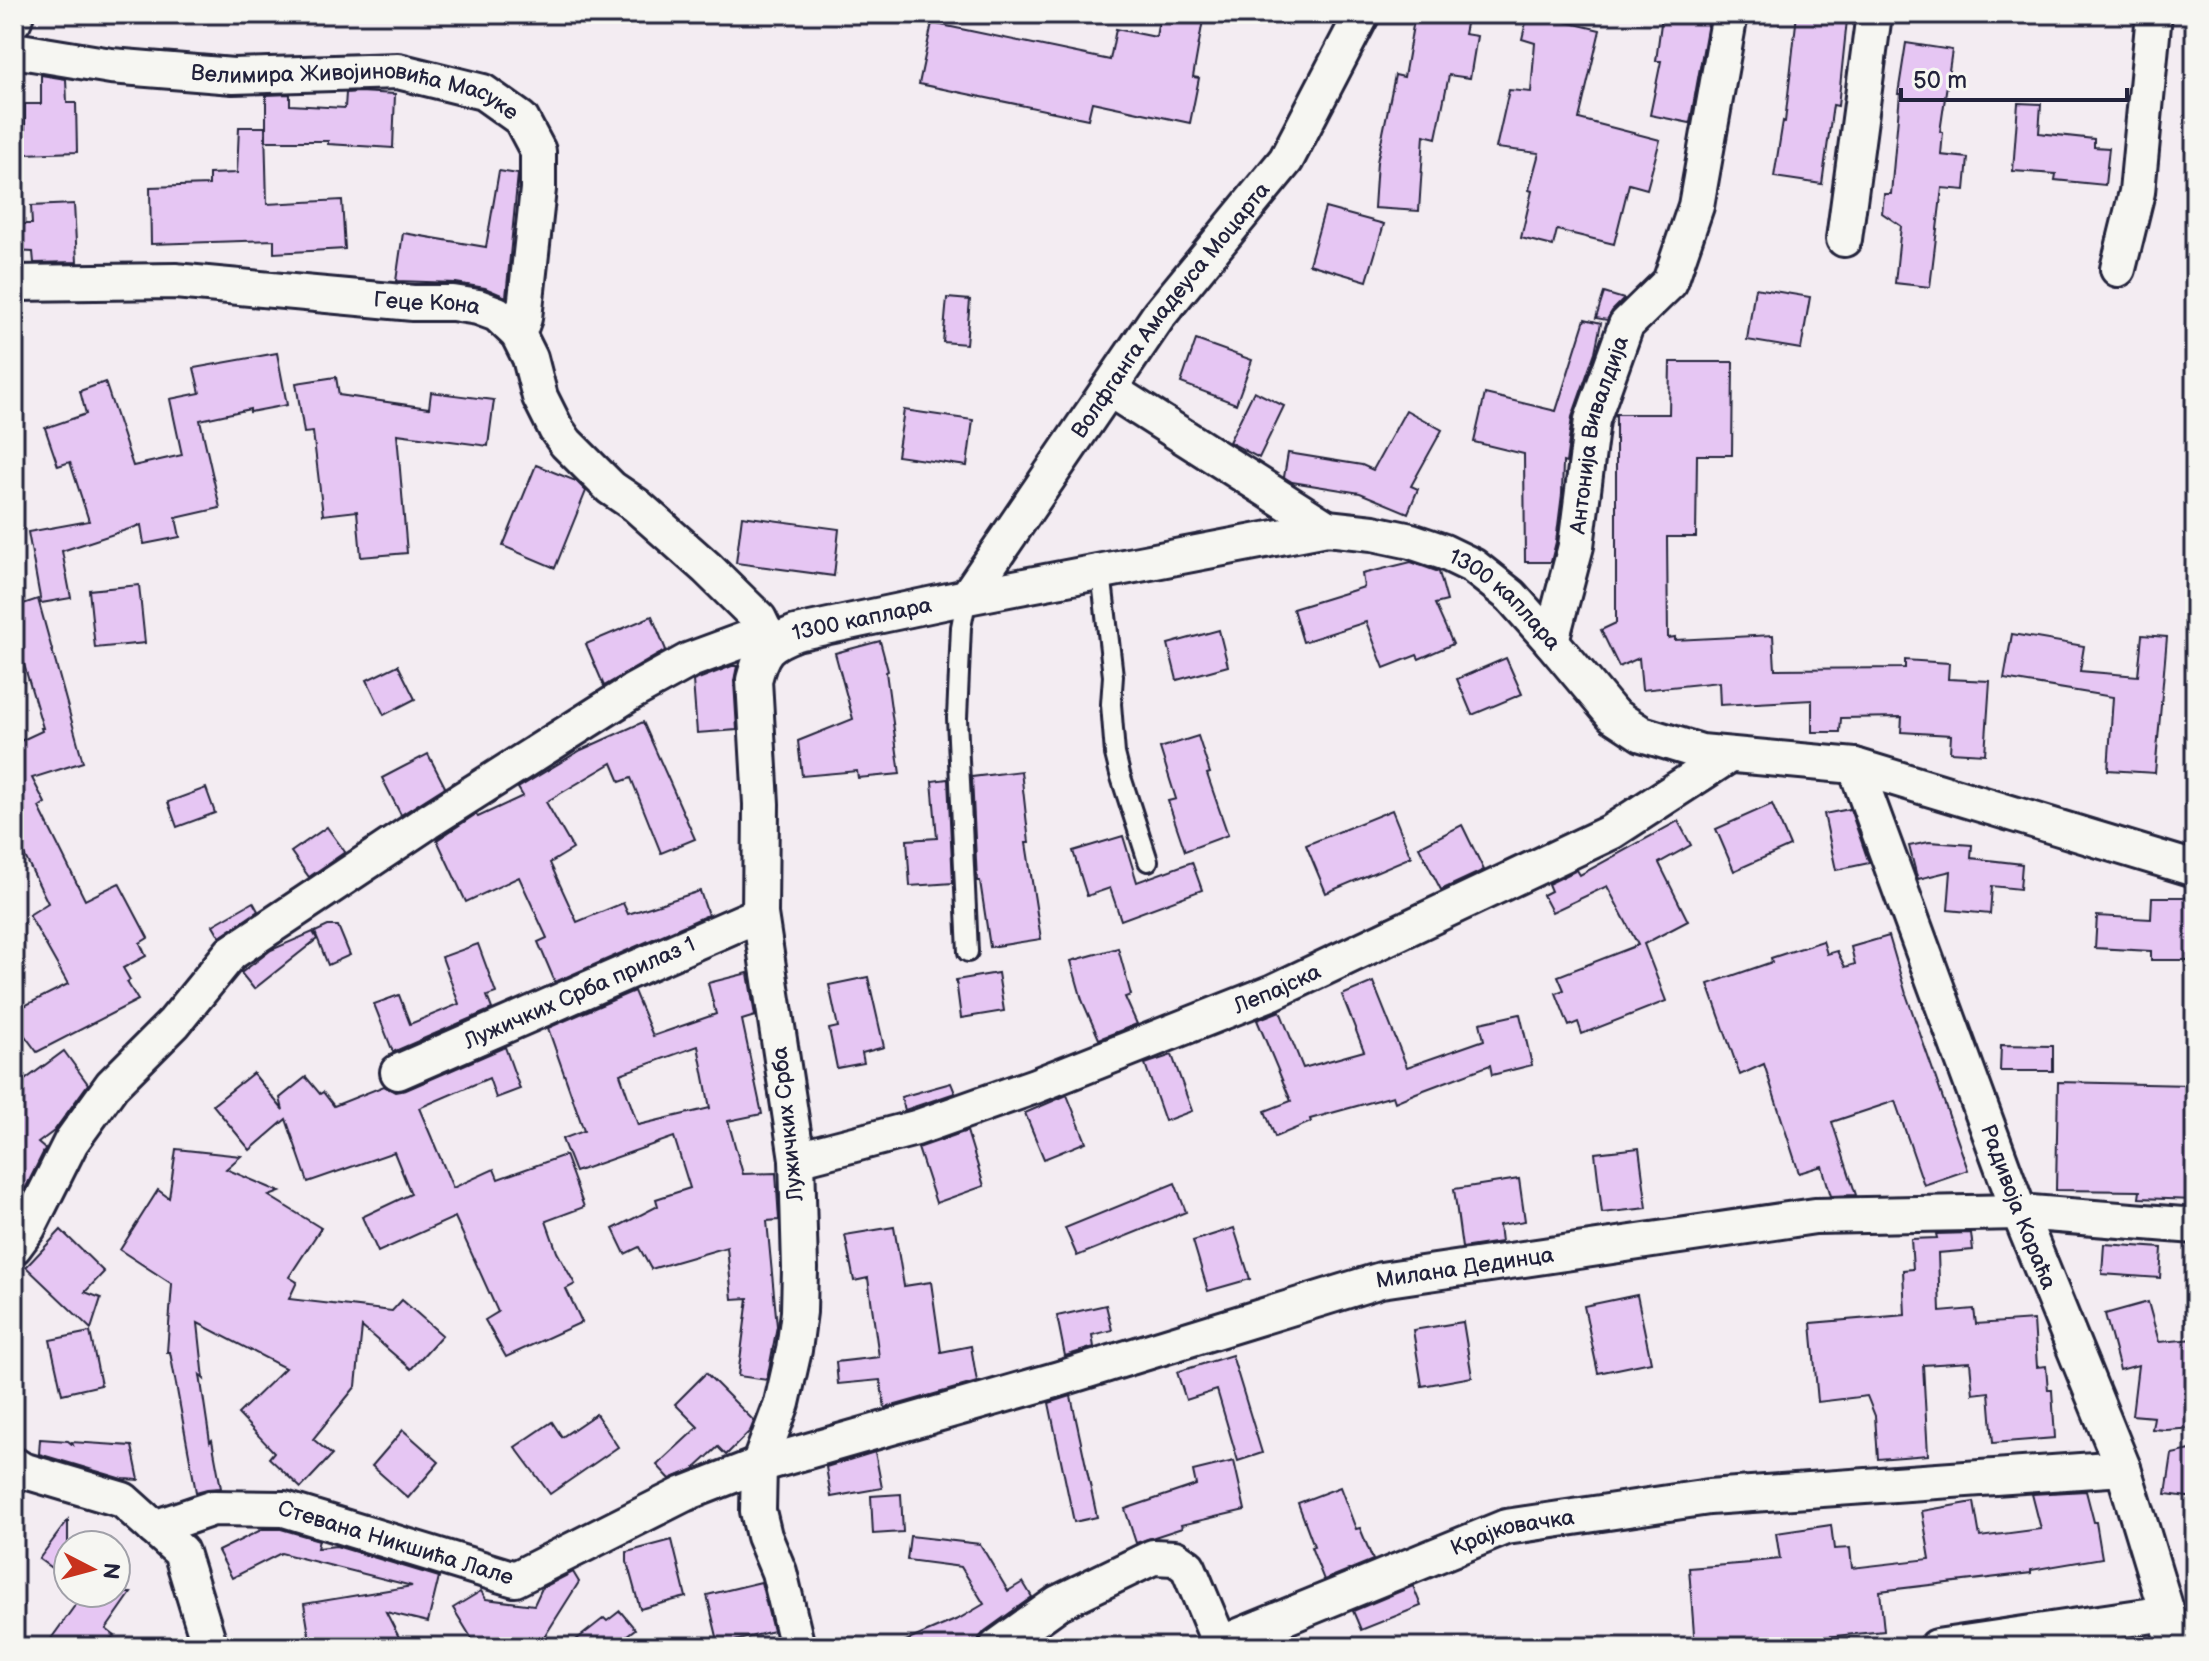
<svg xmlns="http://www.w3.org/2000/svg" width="2209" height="1661" font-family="'Balsamiq Sans',sans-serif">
	<rect width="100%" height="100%" fill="#f3ecf2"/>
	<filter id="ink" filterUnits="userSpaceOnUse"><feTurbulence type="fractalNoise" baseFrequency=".0125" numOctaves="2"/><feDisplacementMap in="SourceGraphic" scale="16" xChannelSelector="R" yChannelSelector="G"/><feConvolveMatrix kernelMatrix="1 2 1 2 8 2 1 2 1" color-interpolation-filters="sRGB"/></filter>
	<g filter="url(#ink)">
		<g fill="#e6c6f3" stroke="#22223b" stroke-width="2" fill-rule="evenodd">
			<polygon points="1160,14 1204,14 1193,77 1199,78 1190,123 1092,102 1088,119 919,84 932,23 1110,60 1116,29 1156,37"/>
			<polygon points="1415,14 1468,14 1464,34 1477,36 1470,78 1449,75 1436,138 1424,135 1419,211 1374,208 1377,162 1395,75 1404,77"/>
			<polygon points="1528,14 1568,14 1566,22 1600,30 1579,119 1660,140 1647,189 1629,184 1614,244 1557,230 1553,246 1521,238 1532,191 1529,190 1539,153 1496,148 1509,90 1531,92 1535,43 1522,39"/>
			<polygon points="1797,14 1847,20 1838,106 1833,105 1822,184 1774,177 1783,121 1785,122"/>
			<polygon points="1662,16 1708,23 1690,123 1650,115 1661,61 1656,61"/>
			<polygon points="1906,43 1952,50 1940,132 1943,132 1941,155 1968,158 1965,190 1942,188 1930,287 1895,283 1901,226 1882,213 1884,194 1891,194 1900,94 1898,94"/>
			<polygon points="41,75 66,79 67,103 76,103 77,152 25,154 25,104 41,104"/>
			<polygon points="359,92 395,94 393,148 328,144 328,141 266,141 266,95 290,94 290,105 345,108 346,93"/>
			<polygon points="2018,103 2041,104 2039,133 2094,139 2094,147 2109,148 2105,185 2055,180 2056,174 2013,171"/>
			<polygon points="239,127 265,127 267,204 342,200 345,249 274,253 274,240 151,244 150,187 209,185 209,174 237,173"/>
			<polygon points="499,171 518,174 506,297 485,288 456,283 396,281 403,233 486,247"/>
			<polygon points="74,204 77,262 34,263 33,252 14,251 14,224 32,224 31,206"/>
			<polygon points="1325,208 1384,224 1367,281 1309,264"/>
			<polygon points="1755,288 1810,297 1801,349 1747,340"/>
			<polygon points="1604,293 1624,299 1612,311 1607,320 1596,318"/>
			<polygon points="947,298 970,300 966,344 943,342"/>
			<polygon points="1585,319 1601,323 1595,352 1572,417 1566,463 1563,462 1562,494 1556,542 1551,562 1525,562 1524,454 1474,442 1485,394 1556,411"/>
			<polygon points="1196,340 1252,360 1236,404 1181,383"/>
			<polygon points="277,353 287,405 250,412 250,409 200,420 220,508 176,518 180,537 144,544 141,525 62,551 71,598 41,603 28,532 89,521 70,462 58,466 45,428 86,414 80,391 105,382 133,466 182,455 170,399 200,393 194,368"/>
			<polygon points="1670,362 1733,362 1732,455 1697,455 1696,537 1667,537 1668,638 1675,637 1675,640 1773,635 1775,669 1905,668 1905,660 1949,663 1948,679 1990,681 1985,754 1950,752 1951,735 1901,732 1902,717 1841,718 1840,732 1812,732 1812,700 1720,705 1719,682 1642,690 1639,658 1619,667 1601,630 1616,623 1616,414 1669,414"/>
			<polygon points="336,377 339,395 429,408 431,392 494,400 488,446 397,434 407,553 361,557 357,511 323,515 313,432 304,433 296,383"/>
			<polygon points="1254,391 1284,406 1259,458 1229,442"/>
			<polygon points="904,410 973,420 967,466 897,456"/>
			<polygon points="1406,410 1442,430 1411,486 1418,489 1408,513 1360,493 1292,482 1284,477 1288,453 1362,465 1373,470"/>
			<polygon points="536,465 576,481 586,491 555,568 503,546"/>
			<polygon points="742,516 839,529 834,576 736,563"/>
			<polygon points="1411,562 1439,572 1447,601 1435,604 1453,644 1419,659 1417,655 1384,668 1366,622 1303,642 1293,609 1364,587 1362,574"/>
			<polygon points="139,585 145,643 95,648 89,590"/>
			<polygon points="38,599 83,762 32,778 45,803 39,807 85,900 119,883 148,938 140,943 146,956 123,968 130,980 127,982 138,1000 37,1052 14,1021 14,1011 68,984 29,915 48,903 14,834 14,744 42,731 41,728 43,728 14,631 14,607"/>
			<polygon points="652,616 666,650 604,686 586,644"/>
			<polygon points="1219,630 1228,666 1177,680 1168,644"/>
			<polygon points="2012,634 2084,646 2080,671 2138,676 2142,635 2167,637 2155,773 2108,770 2113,697 2004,679"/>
			<polygon points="880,641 888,671 886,672 900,774 858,778 857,771 802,776 798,741 853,719 835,653"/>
			<polygon points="1506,658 1522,694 1472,715 1457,679"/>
			<polygon points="398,665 415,699 384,715 367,680"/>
			<polygon points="732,666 737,666 734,681 737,730 697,733 693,681"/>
			<polygon points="643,722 695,839 661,853 631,778 620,782 612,763 546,802 573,849 550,863 577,922 623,903 628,914 700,891 708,915 555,982 538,942 547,938 519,877 466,902 437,840 476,814 478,817 523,796 518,788 581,750"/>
			<polygon points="1198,736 1210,773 1207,774 1228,835 1185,851 1168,801 1176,799 1160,748"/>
			<polygon points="428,754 445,787 401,815 382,778"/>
			<polygon points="1021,771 1029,843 1026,843 1041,939 990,947 980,881 977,881 972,777"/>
			<polygon points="948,779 953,883 910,886 907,840 937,838 932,781"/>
			<polygon points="206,788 215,813 177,827 168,802"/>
			<polygon points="1772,804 1790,846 1734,871 1716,829"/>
			<polygon points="1850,809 1869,863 1836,870 1824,814"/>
			<polygon points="1392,810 1411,857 1326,893 1306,845"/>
			<polygon points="1678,821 1691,845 1659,863 1688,921 1644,944 1666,1001 1582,1034 1578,1022 1569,1026 1556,993 1564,990 1558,976 1638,945 1607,886 1552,912 1543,895 1551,891 1548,884 1577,870 1580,875"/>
			<polygon points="1462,825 1484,870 1441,890 1419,847"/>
			<polygon points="327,827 345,852 309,877 291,852"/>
			<polygon points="1123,836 1137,882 1192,862 1202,890 1121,920 1110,888 1087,896 1073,851"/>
			<polygon points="1929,842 1972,845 1971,858 2022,864 2020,889 1992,886 1990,914 1948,910 1951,871 1918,879 1916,873 1909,846"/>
			<polygon points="2152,897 2195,897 2195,960 2151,960 2151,951 2095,948 2097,916 2151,919"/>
			<polygon points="253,902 258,911 220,937 213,925"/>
			<polygon points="328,926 338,926 350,955 328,965 315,932"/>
			<polygon points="313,932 317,939 254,989 241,973 271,950"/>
			<polygon points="1889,936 1906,994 1968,1170 1924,1185 1895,1101 1832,1122 1856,1195 1831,1196 1822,1166 1799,1173 1764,1064 1740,1075 1708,984 1772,962 1771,958 1823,941 1827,954 1837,951 1845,967 1855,964 1851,947"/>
			<polygon points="478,944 496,993 487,996 492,1009 393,1052 374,1004 399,995 410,1024 459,1004 442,957"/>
			<polygon points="1118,948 1131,995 1125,997 1137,1024 1099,1039 1082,1000 1071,961"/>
			<path d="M748,973L755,1016L742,1020L762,1114L728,1121L743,1174L776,1173L779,1220L767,1221L777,1326L767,1380L738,1376L748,1298L732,1299L727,1247L651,1269L639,1247L625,1254L613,1229L658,1206L656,1199L690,1188L674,1137L575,1172L562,1139L584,1131L548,1028L634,991L653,1036L716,1014L708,983ZM698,1046L710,1108L638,1125L620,1074Z"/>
			<polygon points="998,973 1004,1011 961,1018 956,980"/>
			<polygon points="868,977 884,1047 862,1053 864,1063 837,1068 829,1029 838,1027 829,985"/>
			<polygon points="1373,982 1407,1067 1484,1040 1480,1023 1520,1014 1532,1065 1492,1075 1490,1065 1416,1093 1395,1102 1393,1096 1310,1119 1311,1122 1275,1137 1265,1111 1291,1101 1257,1020 1280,1011 1303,1068 1364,1051 1342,995"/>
			<polygon points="2001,1045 2053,1046 2053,1071 2000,1071"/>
			<polygon points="505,1047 520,1089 496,1098 489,1078 419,1108 453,1188 494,1169 498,1179 565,1155 584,1207 546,1221 557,1252 575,1284 566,1289 582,1322 506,1357 485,1320 498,1312 455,1217 378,1252 362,1217 411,1194 394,1152 308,1182 286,1119 250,1150 213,1105 253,1073 283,1110 280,1098 306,1077 320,1094 323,1092 334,1106 384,1086 395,1092 406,1090"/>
			<polygon points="64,1051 88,1084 54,1131 38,1143 45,1149 25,1189 14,1179 14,1088"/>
			<polygon points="1172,1055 1192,1111 1165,1121 1145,1064"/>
			<polygon points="2058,1082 2190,1085 2190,1109 2195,1109 2195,1200 2139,1198 2140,1191 2056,1190"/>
			<polygon points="951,1083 955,1093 905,1110 901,1097"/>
			<polygon points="1067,1095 1086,1142 1044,1159 1025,1113"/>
			<polygon points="967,1131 984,1186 936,1203 918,1148"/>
			<polygon points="1639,1148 1647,1208 1602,1213 1595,1153"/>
			<polygon points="176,1149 241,1156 226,1169 280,1192 269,1196 321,1228 289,1277 297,1282 289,1299 392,1311 402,1300 442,1335 411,1369 362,1327 356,1386 313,1439 332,1455 301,1488 269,1458 274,1452 238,1414 285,1368 198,1323 204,1379 200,1375 210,1442 212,1440 221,1488 207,1489 196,1492 170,1352 167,1352 172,1284 120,1250 158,1190 169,1198"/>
			<polygon points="1519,1179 1525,1221 1499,1225 1501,1242 1462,1248 1454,1189"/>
			<polygon points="1175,1183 1186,1212 1077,1256 1065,1228"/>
			<polygon points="894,1227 904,1286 931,1282 941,1352 971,1346 977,1382 885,1408 880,1380 838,1384 836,1362 879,1357 868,1278 854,1281 845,1235"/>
			<polygon points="1234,1228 1250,1279 1208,1291 1193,1241"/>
			<polygon points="61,1230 104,1272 85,1292 101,1298 91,1329 26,1267"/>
			<polygon points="1971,1233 1973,1250 1938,1253 1940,1312 1974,1309 1976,1324 2034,1320 2037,1367 2046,1366 2048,1390 2052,1390 2055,1438 1993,1443 1989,1392 1973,1394 1970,1362 1923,1365 1928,1455 1878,1459 1875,1416 1867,1396 1818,1402 1811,1323 1905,1315 1903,1270 1913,1269 1911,1239 1937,1238 1936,1234"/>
			<polygon points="2104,1244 2162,1248 2160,1278 2102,1274"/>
			<polygon points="1637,1295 1651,1362 1598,1373 1584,1306"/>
			<polygon points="2148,1302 2159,1342 2195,1339 2195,1428 2166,1430 2152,1429 2154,1417 2132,1415 2138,1365 2120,1370 2105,1314"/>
			<polygon points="1106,1305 1112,1330 1092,1335 1094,1347 1065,1356 1057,1316"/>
			<polygon points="1463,1322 1472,1377 1422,1386 1413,1330"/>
			<polygon points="90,1332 101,1385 62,1394 50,1340"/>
			<polygon points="1232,1355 1262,1453 1238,1461 1217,1390 1186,1400 1177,1372"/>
			<polygon points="706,1373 754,1421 750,1431 726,1455 718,1447 694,1469 670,1479 657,1465 698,1427 675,1404"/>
			<polygon points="1071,1396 1097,1517 1074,1522 1049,1403"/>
			<polygon points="596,1414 618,1447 550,1494 515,1447 552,1422 562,1437"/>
			<polygon points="403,1430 439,1462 408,1498 372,1466"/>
			<polygon points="40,1439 68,1441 73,1445 72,1442 132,1446 139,1480 123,1479 39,1454"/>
			<polygon points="2195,1449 2195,1498 2166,1494 2172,1454"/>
			<polygon points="875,1452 882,1488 831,1497 826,1467"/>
			<polygon points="1234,1461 1245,1510 1181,1525 1182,1528 1136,1543 1125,1509 1196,1485 1193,1471"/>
			<polygon points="1340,1487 1356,1529 1360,1528 1373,1560 1324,1580 1311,1547 1314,1546 1298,1503"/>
			<polygon points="2086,1491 2094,1522 2096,1522 2102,1558 2031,1570 2031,1573 1880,1591 1884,1631 1826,1637 1827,1647 1695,1647 1689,1568 1750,1563 1750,1562 1780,1559 1776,1533 1831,1525 1834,1549 1850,1548 1852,1568 1930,1559 1922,1511 1974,1502 1980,1537 2041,1529 2032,1494"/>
			<polygon points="901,1494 903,1532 873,1534 871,1496"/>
			<polygon points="68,1520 68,1580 39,1559"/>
			<polygon points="263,1529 281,1529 319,1540 317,1548 336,1546 439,1577 428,1622 386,1612 404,1647 311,1647 304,1604 412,1586 281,1553 232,1578 218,1551"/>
			<polygon points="910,1536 980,1544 1008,1591 1023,1582 1032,1597 985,1631 979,1638 978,1644 972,1647 892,1647 960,1618 984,1604 961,1567 907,1560"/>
			<polygon points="672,1540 686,1597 640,1609 627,1562 627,1552"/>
			<polygon points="573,1572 579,1582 538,1647 477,1647 453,1608 481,1591 486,1599 534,1605 542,1588"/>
			<polygon points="761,1582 773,1631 719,1645 707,1595"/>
			<polygon points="1413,1586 1421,1606 1361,1630 1353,1611"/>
			<polygon points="84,1593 131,1593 106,1629 115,1636 94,1647 45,1647"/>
			<polygon points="620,1611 635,1629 622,1639 629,1647 567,1647 604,1618 607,1621"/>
		</g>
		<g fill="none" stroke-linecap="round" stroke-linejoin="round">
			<g stroke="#22223b" stroke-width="24">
				<g id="service">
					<polyline points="1101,572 1113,676 1111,704 1115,754 1120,774 1148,861"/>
					<polyline points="967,597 961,627 957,718 968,952"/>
				</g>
			</g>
			<g stroke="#22223b" stroke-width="40">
				<g id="minor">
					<polyline points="14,20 16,14"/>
					<path id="s1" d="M14,50L111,66L233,76L398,71L483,92L521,119L538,151V189L524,318L518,334"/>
					<polyline points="1844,239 1874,14"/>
					<polyline points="2118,269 2137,192 2154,14"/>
					<path id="s2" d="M14,283L175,281L413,303H453L478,307L497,314L518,334L530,358L540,397L556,429L566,443L611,488L636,505L707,568L759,619L771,644"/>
					<polyline points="1109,389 1327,528"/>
					<path id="s3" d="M967,597L1159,315L1286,160L1362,14"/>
					<path id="s4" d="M1551,641L1576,546L1592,420L1626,325L1670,282L1696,206L1730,14"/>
					<path id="s5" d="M1855,766L2019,1212L2123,1468L2167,1613L2173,1647"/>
					<path id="s6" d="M398,1072L760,914"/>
					<path id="s7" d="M797,1159L916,1128L1035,1086L1273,992L1611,832L1728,756"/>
					<polyline points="14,1247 28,1228 71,1142 112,1085 174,1023 231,953 427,822 632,692 690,660 766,632"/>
					<polyline points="14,1465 22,1470 123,1500 181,1552 210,1647"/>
					<path id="s8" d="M154,1528L213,1508L284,1509L515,1579L684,1494L759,1465L1059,1379L1381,1280L1815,1216L2019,1212L2195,1226"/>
					<path id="s9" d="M797,1647L779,1572L764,1536L758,1511L759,1465L782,1403L794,1350L799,1312L800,1268L797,1159L760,914L761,804L754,680C762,650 767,644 796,633L967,597L1327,528L1373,533L1411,541L1444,552L1473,566L1511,596L1551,641L1613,715L1642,734L1701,752L1855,766L2195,869"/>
					<path id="s10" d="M997,1647L1058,1603L1153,1557L1175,1558L1188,1567L1220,1644L1506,1527L1709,1497L2123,1468"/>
					<polyline points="1937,1647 2167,1613"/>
				</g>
			</g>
			<use href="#service" stroke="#f6f6f2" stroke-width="18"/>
			<use href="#minor" stroke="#f6f6f2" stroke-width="34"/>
		</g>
	</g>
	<g text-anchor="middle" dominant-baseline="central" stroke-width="6" stroke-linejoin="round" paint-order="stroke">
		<g font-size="22" fill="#22223b" stroke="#f6f6f2">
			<text stroke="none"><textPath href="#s1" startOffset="346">Велимира Живојиновића Масуке</textPath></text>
			<text stroke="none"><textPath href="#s2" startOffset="414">Геце Кона</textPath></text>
			<text stroke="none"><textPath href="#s3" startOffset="352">Волфганга Амадеуса Моцарта</textPath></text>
			<text stroke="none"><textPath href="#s4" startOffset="212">Антонија Вивалдија</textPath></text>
			<text stroke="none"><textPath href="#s9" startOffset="1788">1300 каплара</textPath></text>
			<text stroke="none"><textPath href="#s9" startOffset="1116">1300 каплара</textPath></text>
			<text stroke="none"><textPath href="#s7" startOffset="510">Лепајска</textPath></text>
			<text stroke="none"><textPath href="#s6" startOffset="198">Лужичких Срба прилаз 1</textPath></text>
			<text transform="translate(788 1124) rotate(-96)">Лужичких Срба</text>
			<text stroke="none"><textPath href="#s5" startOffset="470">Радивоја Кораћа</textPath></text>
			<text stroke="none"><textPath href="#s8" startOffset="1378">Милана Дединца</textPath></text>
			<text stroke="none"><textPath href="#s10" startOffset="616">Крајковачка</textPath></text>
			<text stroke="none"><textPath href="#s8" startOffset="250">Стевана Никшића Лале</textPath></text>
		</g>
	</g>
	<rect width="2209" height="1661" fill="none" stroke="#f6f6f2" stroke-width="48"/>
	<rect x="24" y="24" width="2161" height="1613" fill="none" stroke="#22223b" stroke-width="3" filter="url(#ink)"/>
	<g transform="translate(92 1569) rotate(96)"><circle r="38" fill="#f6f6f2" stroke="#a1a1a9" stroke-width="2"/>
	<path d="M0-6L14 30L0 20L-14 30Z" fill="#c8321e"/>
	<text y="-12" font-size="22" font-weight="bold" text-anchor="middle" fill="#22223b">N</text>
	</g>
	<path d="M1901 88v12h226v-12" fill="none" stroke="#22223b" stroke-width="4"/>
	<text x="1913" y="88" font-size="24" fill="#22223b" stroke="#f6f6f2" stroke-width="6" paint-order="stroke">50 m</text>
</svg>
